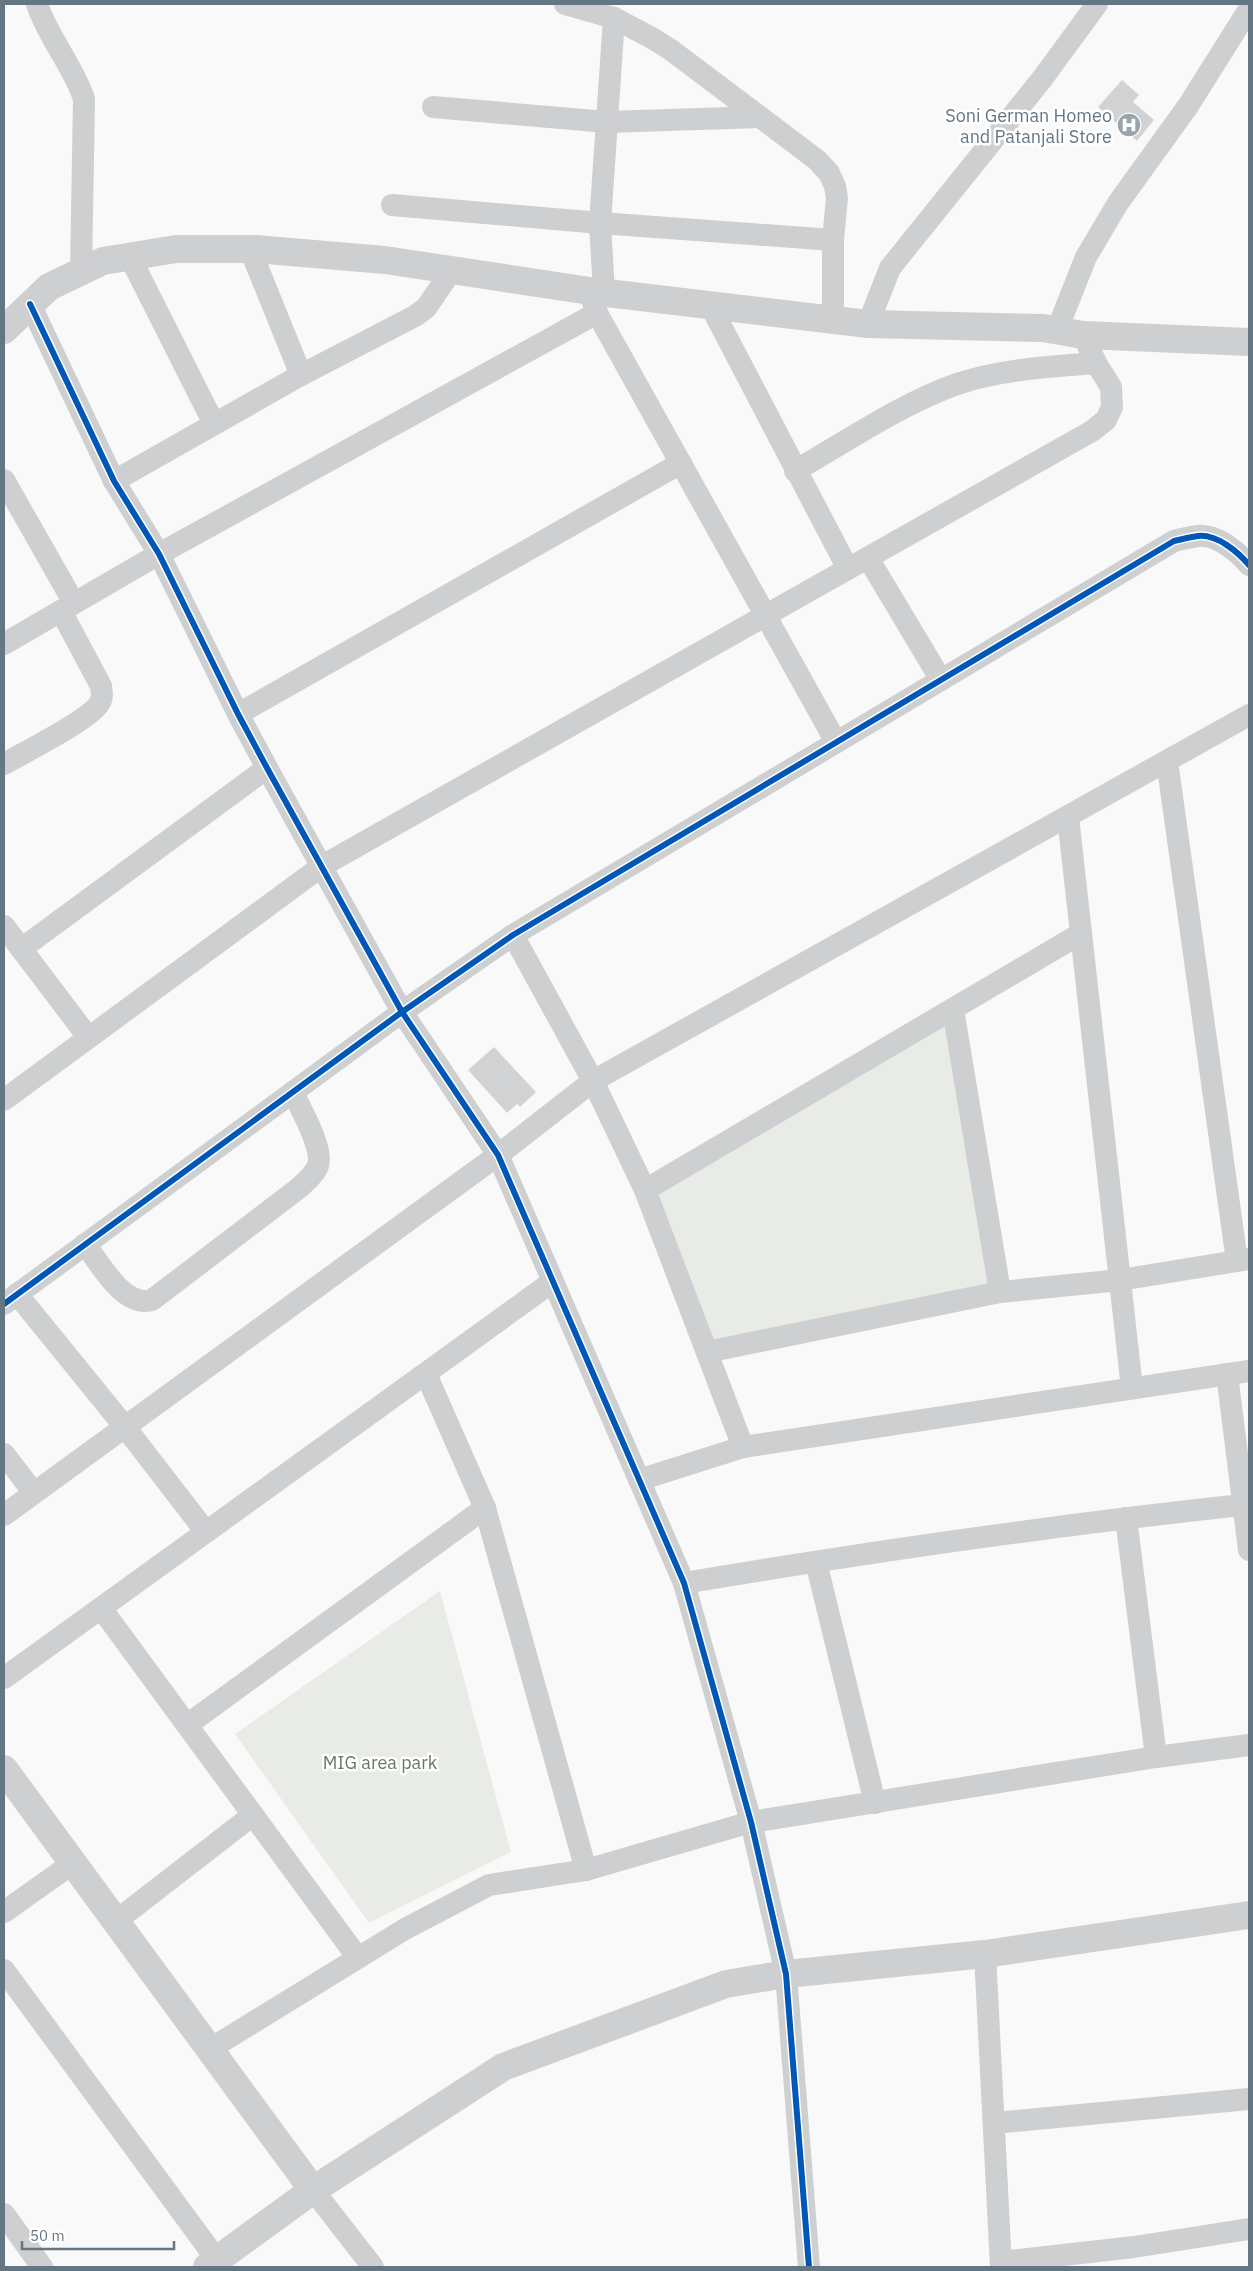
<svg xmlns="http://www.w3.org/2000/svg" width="1253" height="2271" font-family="'IBM Plex Sans',sans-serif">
	<rect width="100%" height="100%" fill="#f9f9f9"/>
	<g fill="#e8ebe6">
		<polygon points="953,1009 1000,1292 707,1352 645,1190"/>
		<polygon points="440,1591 511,1852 369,1923 235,1734"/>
	</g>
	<g fill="#d0d2d3" stroke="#e8e8e8">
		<polygon points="1122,80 1139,95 1133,102 1154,120 1137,141 1098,107"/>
		<polygon points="494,1047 536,1092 520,1107 517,1104 507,1113 468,1070"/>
	</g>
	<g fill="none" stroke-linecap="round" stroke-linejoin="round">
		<g stroke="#cecfd0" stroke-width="22">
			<path d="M37,4C48,38 73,65 84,99L81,272"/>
			<polyline points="565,4 614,18 652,38 671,50 817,160 829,173 835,186 837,198 833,240 833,319"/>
			<polyline points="433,107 607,122 760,117"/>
			<polyline points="392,205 600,223 833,240"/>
			<polyline points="250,249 301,375"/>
			<polyline points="130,257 214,424"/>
			<polyline points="604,293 600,223 614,18"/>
			<polyline points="592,299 597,313 836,742"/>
			<polyline points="30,304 114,481 159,554 238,714 267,768 402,1012 498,1155 684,1583 751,1822 786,1974 809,2267"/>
			<polyline points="710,305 848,569"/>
			<polyline points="868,324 890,268 1042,79 1097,4"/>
			<polyline points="1057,330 1086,257 1118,203 1188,106 1249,9"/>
			<path d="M795,471C845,442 903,403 957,384C1002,369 1049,367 1096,363"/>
			<polyline points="4,480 74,603"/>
			<polyline points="114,481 301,375 415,316 426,308 452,270"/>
			<polyline points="868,558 941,680"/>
			<polyline points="4,644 159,554 597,313"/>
			<polyline points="238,714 681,463"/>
			<polyline points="1167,761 1237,1261"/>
			<path d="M4,764C23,753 89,720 99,704C103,698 102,693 101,686L61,611"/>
			<polyline points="1068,817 1132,1388"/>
			<polyline points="4,926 88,1037"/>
			<polyline points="513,935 593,1081 645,1190 743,1447 1249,1371"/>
			<polyline points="21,949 267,768"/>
			<polyline points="953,1009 1000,1292"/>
			<polyline points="4,1100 322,866 1092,431 1106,420 1112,407 1111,387 1096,363 1083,335"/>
			<polyline points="645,1190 1080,934"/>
			<path d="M85,1244C100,1264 124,1308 152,1300L299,1188C305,1182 313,1176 317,1168C326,1151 300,1109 293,1092"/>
			<polyline points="17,1294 125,1427 206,1532"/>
			<path d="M4,1304L402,1012L513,935L1174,541C1182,539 1190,537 1198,536C1217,534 1238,552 1249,565"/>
			<polyline points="707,1352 1000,1292 1120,1280 1249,1259"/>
			<polyline points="426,1374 485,1508 586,1870"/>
			<polyline points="1227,1374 1249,1550"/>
			<polyline points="4,1454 34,1493"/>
			<polyline points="639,1480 743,1447"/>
			<polyline points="4,1515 498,1155 593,1081 1249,715"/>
			<polyline points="1126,1518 1156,1757"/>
			<polyline points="816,1562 875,1803"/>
			<path d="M684,1583C869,1552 1056,1525 1242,1505"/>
			<polyline points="101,1608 358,1958"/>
			<polyline points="4,1678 552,1282"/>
			<polyline points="187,1725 485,1508"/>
			<polyline points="4,1912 73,1863"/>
			<polyline points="116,1921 253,1815"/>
			<polyline points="985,1954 1001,2267"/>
			<polyline points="4,1970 217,2260"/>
			<polyline points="210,2049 405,1929 489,1885 586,1870 751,1822 1156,1757 1249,1745"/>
			<polyline points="994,2123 1249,2099"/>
			<polyline points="313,2190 373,2267"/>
			<polyline points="4,2214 42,2267"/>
			<polyline points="1001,2262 1134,2247 1249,2229"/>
		</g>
		<g stroke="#cecfd0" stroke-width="28">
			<polyline points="4,330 49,287 103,261 176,249 255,249 385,260 590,291 868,324 1043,328 1083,335 1249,342"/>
			<polyline points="4,1769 313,2190"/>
			<polyline points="207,2267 313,2190 503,2067 726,1984 786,1974 985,1954 1249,1915"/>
		</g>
		<g stroke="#fff" stroke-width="9">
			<g id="cycleway">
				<polyline points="30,304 114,481 159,554 238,714 267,768 402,1012 498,1155 684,1583 751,1822 786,1974 809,2267"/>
				<path d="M4,1304L402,1012L513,935L1174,541C1182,539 1190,537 1198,536C1217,534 1238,552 1249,565"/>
			</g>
		</g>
		<use href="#cycleway" stroke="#0057b8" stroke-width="6"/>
	</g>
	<defs>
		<g id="hospital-disc" transform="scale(1.25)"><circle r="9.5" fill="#99a4ac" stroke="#fff"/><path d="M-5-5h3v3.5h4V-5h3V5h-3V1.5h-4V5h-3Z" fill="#fff"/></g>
	</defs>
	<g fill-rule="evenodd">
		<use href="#hospital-disc" x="1129" y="125"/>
	</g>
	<g text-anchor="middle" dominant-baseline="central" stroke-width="5" stroke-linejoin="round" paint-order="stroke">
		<g font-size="18" fill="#657683" stroke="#fff" text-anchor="end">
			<text x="1112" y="115">Soni German Homeo<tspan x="1112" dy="21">and Patanjali Store</tspan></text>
		</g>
		<g font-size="18" fill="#687a64" stroke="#fff">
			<text x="380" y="1762">MIG area park</text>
		</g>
	</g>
	<rect width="1253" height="2271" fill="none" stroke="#657683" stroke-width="10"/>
	<path d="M22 2241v8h152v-8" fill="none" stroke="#657683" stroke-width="2.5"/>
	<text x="30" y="2241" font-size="15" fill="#657683" stroke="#ffffff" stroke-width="4" paint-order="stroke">50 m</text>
</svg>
